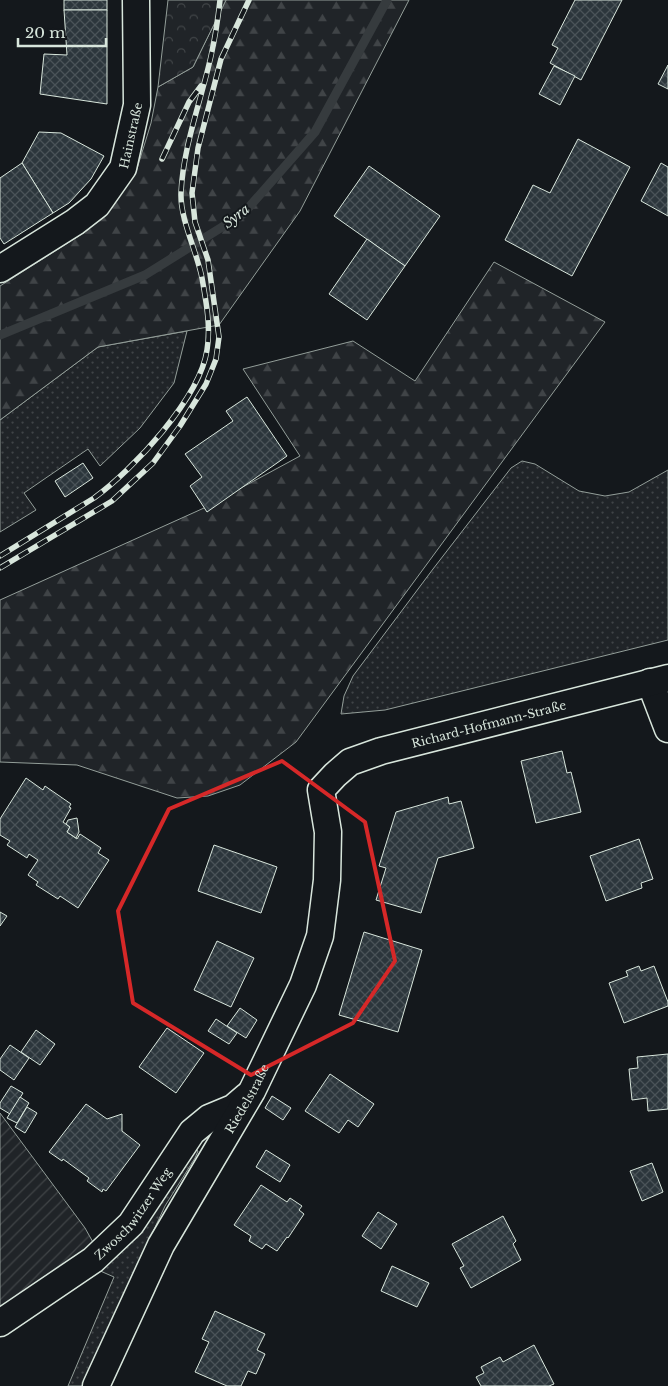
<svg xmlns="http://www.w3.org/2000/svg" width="668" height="1386" font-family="'Libre Baskerville',serif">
	<defs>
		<pattern id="grass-dots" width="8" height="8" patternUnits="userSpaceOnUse" patternTransform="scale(1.25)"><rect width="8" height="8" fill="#202428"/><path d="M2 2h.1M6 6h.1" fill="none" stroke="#404447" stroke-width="1.8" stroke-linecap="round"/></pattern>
		<pattern id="forest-firs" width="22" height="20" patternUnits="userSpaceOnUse" patternTransform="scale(1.25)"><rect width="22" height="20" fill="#202428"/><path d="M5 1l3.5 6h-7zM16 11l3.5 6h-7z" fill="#404447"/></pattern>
		<pattern id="park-crowns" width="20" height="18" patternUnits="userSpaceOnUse" patternTransform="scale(1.25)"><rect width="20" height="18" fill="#202428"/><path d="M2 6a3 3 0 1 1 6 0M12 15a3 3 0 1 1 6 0" fill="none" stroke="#404447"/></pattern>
		<pattern id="garden-furrows" width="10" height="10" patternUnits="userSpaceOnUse" patternTransform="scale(1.25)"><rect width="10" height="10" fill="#202428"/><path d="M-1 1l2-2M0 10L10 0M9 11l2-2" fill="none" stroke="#404447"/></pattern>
		<pattern id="building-cross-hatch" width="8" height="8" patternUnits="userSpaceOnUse" patternTransform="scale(1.25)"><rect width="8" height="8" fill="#2c363c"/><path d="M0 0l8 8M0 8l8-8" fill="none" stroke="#4a5358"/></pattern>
	</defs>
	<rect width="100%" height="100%" fill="#14181c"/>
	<g fill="url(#grass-dots)" stroke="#939e99">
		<polygon points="187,331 174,383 140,428 100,466 88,449 24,493 36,510 0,532 0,420 98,347"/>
		<polygon points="522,461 535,464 579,491 605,496 629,492 668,470 668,640 385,710 341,714 344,696 353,676 433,569 511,468"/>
		<polygon points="194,1148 198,1151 195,1158 165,1206 130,1281 84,1386 68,1386 114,1277 98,1270"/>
	</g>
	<g fill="url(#forest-firs)" stroke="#939e99">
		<polygon points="226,0 409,0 300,211 219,325 98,347 0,420 0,286 85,232 111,209 136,172 151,123 158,87 193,67"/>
		<polygon points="494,262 605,322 296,742 240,785 208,796 177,798 77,765 0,762 0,600 204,508 300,456 243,369 353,341 415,381"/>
	</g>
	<polygon fill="url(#park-crowns)" stroke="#939e99" points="168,0 226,0 193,67 158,87"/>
	<polygon fill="url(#garden-furrows)" stroke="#939e99" points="0,1113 85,1228 94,1244 0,1310"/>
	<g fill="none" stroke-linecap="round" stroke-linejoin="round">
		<polyline stroke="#363b3e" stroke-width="9" points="0,335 145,275 243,214 315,132 387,0"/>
	</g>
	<g fill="url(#building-cross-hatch)" stroke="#d8e6dc">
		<rect x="64" y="0" width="43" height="10"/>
		<polygon points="575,0 622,0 581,80 550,63 558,48 552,45"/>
		<polygon points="64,10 107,10 107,104 40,94 44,54 67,55"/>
		<polygon points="668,65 668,89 658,84"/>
		<polygon points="554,66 575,76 560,105 539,94"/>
		<polygon points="39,132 61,133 104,156 91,179 69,203 53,213 22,163"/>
		<polygon points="578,139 630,167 572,276 505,240 533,185 550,193"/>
		<polygon points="22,163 53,213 4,244 0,238 0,178"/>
		<polygon points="661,163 668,167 668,216 641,201"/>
		<polygon points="369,166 440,216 405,266 334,216"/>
		<polygon points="367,239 405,266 367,320 329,294"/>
		<polygon points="247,397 287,456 207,512 190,486 202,477 185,454 233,421 226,411"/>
		<polygon points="83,463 93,478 65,497 55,481"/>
		<polygon points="562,751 567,773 571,772 581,812 536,823 521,761"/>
		<polygon points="26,778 43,790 45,786 71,804 69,807 71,808 63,822 70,827 67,832 77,839 80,834 101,848 98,853 109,860 78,908 60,896 58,899 36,885 38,882 28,875 38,860 29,854 27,858 7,845 10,841 0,835 0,819"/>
		<polygon points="448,797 449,804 461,801 474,848 438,858 421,913 376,900 386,868 379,866 396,812"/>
		<polygon points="77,818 79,832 76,838 67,832 70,827 66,824 68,820"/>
		<polygon points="639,839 653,879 641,883 642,888 606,901 590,856"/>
		<polygon points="214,845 277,867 261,913 198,891"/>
		<polygon points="0,912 7,916 0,926"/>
		<polygon points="364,932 422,950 398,1032 339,1015"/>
		<polygon points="217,941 254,958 231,1007 194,990"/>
		<polygon points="639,966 641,971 654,966 668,1002 668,1006 624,1023 609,983 628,976 626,971"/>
		<polygon points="240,1008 257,1020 246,1038 227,1026"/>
		<polygon points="216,1019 237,1033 229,1044 208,1031"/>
		<polygon points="167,1028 204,1053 176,1093 139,1067"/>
		<polygon points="36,1030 55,1044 40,1065 21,1052"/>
		<polygon points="10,1045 29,1058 14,1080 0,1070 0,1059"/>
		<polygon points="668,1054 668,1109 648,1111 647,1098 632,1100 629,1069 638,1068 637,1057"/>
		<polygon points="330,1074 374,1104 358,1127 348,1120 339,1133 305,1111"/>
		<polygon points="11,1086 23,1093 10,1114 0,1108 0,1103"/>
		<polygon points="272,1096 291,1108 283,1120 265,1108"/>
		<polygon points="20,1097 29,1103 17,1123 7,1118"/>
		<polygon points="86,1104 107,1119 122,1114 122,1131 140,1145 106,1191 103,1189 102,1192 87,1181 89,1178 63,1159 62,1161 49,1152"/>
		<polygon points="27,1107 37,1113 25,1133 15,1127"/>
		<polygon points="266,1150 290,1165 280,1182 256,1167"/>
		<polygon points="652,1163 663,1192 642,1201 630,1171"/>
		<polygon points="261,1185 287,1202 290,1198 302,1206 299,1210 304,1214 288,1238 287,1237 277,1251 266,1244 262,1249 249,1241 251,1236 234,1225"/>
		<polygon points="378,1212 397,1224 381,1249 362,1236"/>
		<polygon points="503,1216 516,1241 513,1244 521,1260 471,1288 460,1268 464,1266 452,1244"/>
		<polygon points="392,1266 429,1283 417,1307 381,1291"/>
		<polygon points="215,1311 265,1334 257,1350 265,1354 256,1374 248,1371 241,1386 227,1386 195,1372 209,1342 202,1339"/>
		<polygon points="534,1345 554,1384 549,1386 481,1386 476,1377 484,1373 481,1367 500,1357 503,1362"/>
	</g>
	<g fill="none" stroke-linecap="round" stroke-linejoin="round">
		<g stroke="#d8e6dc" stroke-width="29">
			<g id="street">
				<path id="s1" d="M0,269L75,222L97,205L123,168L137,105L136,0"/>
				<polyline points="650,682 668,729"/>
				<path id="s2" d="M0,1323L93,1260L131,1224L192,1132L209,1118L233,1108L247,1096"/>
				<path id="s3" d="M96,1386L161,1245L252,1091L303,985L320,936L327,880L328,832L321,790L335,775L350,762L381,751L668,678"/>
			</g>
		</g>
		<use href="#street" stroke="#14181c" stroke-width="26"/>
		<g stroke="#d8e6dc" stroke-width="5.5">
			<g id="rail">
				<polyline points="162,159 189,102 201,86"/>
				<path d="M0,556L94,498C133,470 200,398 207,350C211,326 206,301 202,278C197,252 180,219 181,193C183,147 201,101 211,56C215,38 218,19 220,0"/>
				<polyline points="0,568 112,501 153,463 180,426 206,384 216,359 219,337 208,260 195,222 192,193 198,148 221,59 249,0"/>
			</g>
		</g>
		<use href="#rail" stroke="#14181c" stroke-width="4" stroke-dasharray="11" stroke-linecap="butt"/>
	</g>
	<path fill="none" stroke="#d62828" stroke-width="4" stroke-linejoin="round" d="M282,761L365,822L395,961L353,1023L251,1075L133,1003L118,911L169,809Z"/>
	<g text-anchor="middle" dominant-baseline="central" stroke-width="4" stroke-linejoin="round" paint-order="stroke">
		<g font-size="12" fill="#d8e6dc" stroke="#14181c">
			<text stroke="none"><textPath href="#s1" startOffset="195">Hainstraße</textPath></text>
			<text stroke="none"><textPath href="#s3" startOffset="835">Richard-Hofmann-Straße</textPath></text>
			<text stroke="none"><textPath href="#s3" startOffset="325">Riedelstraße</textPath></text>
			<text stroke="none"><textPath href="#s2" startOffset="174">Zwoschwitzer Weg</textPath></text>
		</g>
		<g font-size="14" font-style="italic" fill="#d8e6dc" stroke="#14181c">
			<text transform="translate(236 216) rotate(-38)">Syra</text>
		</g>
	</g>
	<path d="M18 38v8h88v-8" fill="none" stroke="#d8e6dc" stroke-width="2.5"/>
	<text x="25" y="38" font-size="15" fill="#d8e6dc" stroke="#14181c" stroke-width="4" paint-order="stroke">20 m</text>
</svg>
